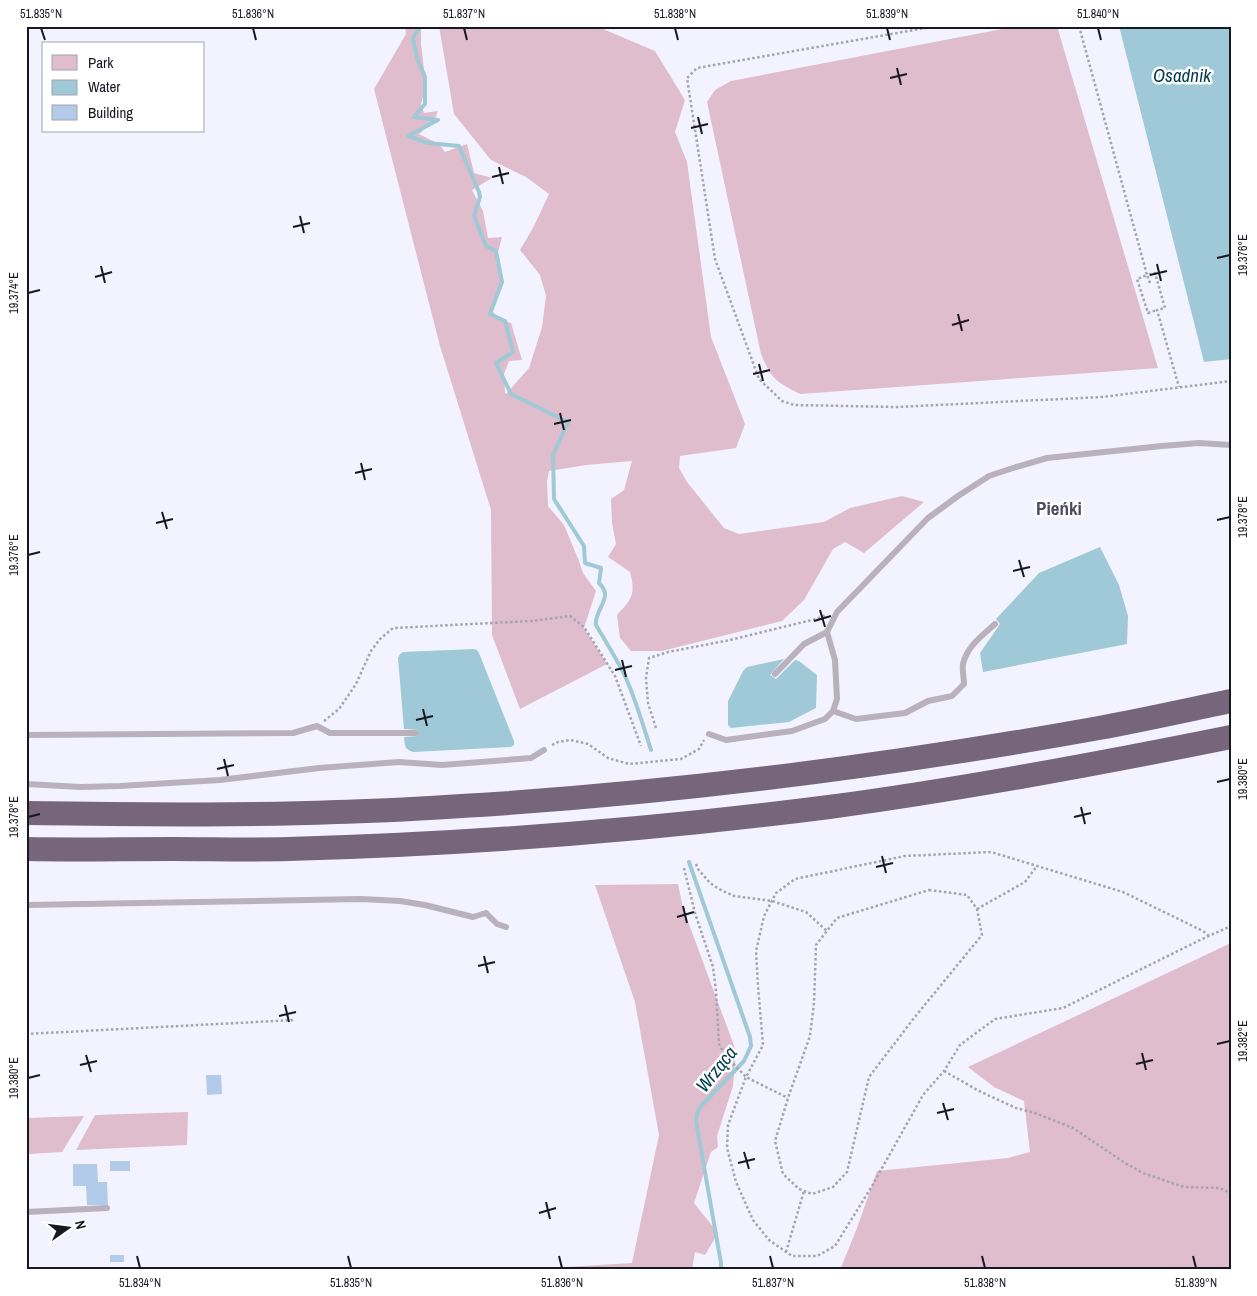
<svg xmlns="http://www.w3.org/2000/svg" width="1257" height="1296" font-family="'Archivo Narrow',sans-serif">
	<rect width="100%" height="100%" fill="#f2f3ff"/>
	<g fill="#e0bdcc">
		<path d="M405,26H421V44L426,86L421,104L424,113L438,111L434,121L419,134L439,144L445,152L467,144L474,173L492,178L472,190L483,211L488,238L502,237L496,260L502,288L491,309L498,319L511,323L522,360L509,361L504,374L505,393L506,394L529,368L542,327L546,296L540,275L520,250L533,228L549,194L526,177L491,160L454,114L439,26H596L655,51L685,100L675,132L687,162L711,337L745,424L736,448L680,456L679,468L687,482L724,528L739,534L824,522L850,508L902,496L924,502L864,553L845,542L833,549L804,600L782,621L662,651H631L620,638L617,615C632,599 636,594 630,572L608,557L616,544L612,523L611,499L624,490L632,461L586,465L549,471L547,481L548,506L564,525L579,561L583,573L596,591L584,628L607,664L520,709L492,635L491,510L440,346L374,89L406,34Z"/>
		<path d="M1018,26H1057L1158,368L800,394C775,381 772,380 761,354L707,102L715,90L731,81Z"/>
		<polygon points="678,884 683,908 736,1051 733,1086 717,1136 718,1147 711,1152 694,1203 718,1233 705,1255 695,1252 692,1270 517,1270 632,1263 659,1135 635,1002 595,885"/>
		<polygon points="1231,943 1231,1270 840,1270 857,1228 877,1171 1008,1158 1030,1152 1024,1101 994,1087 968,1067"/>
		<polygon points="188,1112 187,1145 76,1150 95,1115"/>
		<polygon points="84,1116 62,1152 29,1154 26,1118"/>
	</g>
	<g fill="#9fc9d6">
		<polygon points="1119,26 1231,26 1231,359 1204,362"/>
		<polygon points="1100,547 1119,585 1128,616 1127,644 983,672 980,653 1000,624 996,619 1039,573"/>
		<path d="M474,649L477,650L479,653L514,741V745L511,747L413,752C404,749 405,745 404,737L418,736V730L404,729L398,658L400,654L403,652Z"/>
		<polygon points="784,659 770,675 776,679 795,660 799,661 817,675 816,708 789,722 731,728 728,725 728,701 743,671 747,667"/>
	</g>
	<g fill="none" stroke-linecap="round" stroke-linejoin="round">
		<g stroke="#9fc9d6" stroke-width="4">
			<path d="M420,26L413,38L417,58L425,77V104L414,117L438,120L408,136L428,143L459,146L479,192L480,197L474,216L486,246L496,251L502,282L490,314L505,321L513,352L496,363L511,394L568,422L553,455L554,499L584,546L585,563L601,568L599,583C601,585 603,587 604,590C609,600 594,613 596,625C606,642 616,658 625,676C636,700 643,725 651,750"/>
			<polyline points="689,862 750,1037 751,1046 744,1061 701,1106 697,1113 696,1121 721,1263 721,1270"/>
		</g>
	</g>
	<g fill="#b2cbe8">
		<polygon points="206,1075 221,1075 222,1094 207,1095"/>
		<rect x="110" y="1161" width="20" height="10"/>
		<polygon points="73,1164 97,1164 98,1182 107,1182 108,1205 87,1205 86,1186 73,1186"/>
		<rect x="110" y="1255" width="14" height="7"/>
	</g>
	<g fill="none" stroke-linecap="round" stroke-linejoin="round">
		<g stroke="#a4a4b0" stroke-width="2.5" stroke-dasharray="2.5 2.5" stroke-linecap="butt">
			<polyline points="937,26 697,68 687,78 715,259 759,379 782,401 794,405 897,407 1102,397 1231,381"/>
			<polyline points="1079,26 1147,275 1155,273 1165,308 1157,310 1179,387"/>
			<polyline points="1150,283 1147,275 1137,279 1148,313 1157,310"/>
			<polyline points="324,721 339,709 356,684 371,651 380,639 393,628 532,621 570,616 584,627 615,676 641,746"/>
			<polyline points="656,728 648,703 646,678 649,658 668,652 730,640 816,619 826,615"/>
			<polyline points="552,745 558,742 571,740 588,744 608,758 629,764 681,759 699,749 704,740"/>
			<polyline points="696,864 698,869 710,883 719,889 734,896 772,901 806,912 827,931"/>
			<polyline points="684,868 695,913 713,967 716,991 719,1044 726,1056 746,1077 788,1098"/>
			<polygon points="929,890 967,895 977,909 982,935 914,1018 869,1077 847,1172 833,1187 812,1194 799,1189 783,1174 775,1141 788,1098 810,1036 814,1003 816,945 837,918"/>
			<polyline points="977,909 1025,882 1037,866"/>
			<polyline points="1209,936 1203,931 1123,892 991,852 905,856 795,879 776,893 764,916 756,951 758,986 763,1045 746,1077 728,1125 727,1148 736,1182 753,1220 769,1240 792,1256 817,1256 835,1246 872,1186 923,1095 944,1071 960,1045 995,1019 1063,1008 1200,940 1231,926"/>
			<polyline points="26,1034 294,1020"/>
			<polyline points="944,1071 979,1091 1016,1108 1035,1113 1073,1128 1125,1163 1143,1173 1184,1187 1219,1188 1225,1190 1231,1195"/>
			<polyline points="786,1252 804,1191"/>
		</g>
		<g stroke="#b9b1bc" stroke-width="6">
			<polyline points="775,674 804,644 827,632 837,612 928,518 958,496 989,476 1016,467 1047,458 1162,446 1199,443 1231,445"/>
			<path d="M833,711L856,719L905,713L928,701L952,696L964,684C964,678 962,670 963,664C967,646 983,635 995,624"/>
			<polyline points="709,734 726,740 792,731 825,719 833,711 837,699 835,660 827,632"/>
			<polyline points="26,735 293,733 317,726 330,733 416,733"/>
			<polyline points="26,784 81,787 120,786 220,780 319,768 399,762 442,765 531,758 544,750"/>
			<polyline points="26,905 361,899 400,901 425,905 473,917 486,913 497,924 506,927"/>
			<polyline points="26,1212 107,1208"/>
		</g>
		<g stroke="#76657b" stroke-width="24">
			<path d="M26,813C130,814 233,816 337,812C390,811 443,807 495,804C698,790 899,764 1099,728C1143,720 1187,710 1231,701"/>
			<path d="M26,849C75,850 124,849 172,849C211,849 250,850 288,849C469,844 650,830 829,807C964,789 1097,764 1231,737"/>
		</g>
	</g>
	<path fill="none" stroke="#181823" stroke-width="2" d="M41,28L45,40M253,28L256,40M464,28L467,40M675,28L678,40M887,28L890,40M1098,28L1101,40M897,68L901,85M890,78L907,74M698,117L702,134M691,128L708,124M499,167L503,184M492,177L509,173M300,216L304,233M293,227L310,223M1217,258L1230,255M1157,264L1161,281M101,266L105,283M1150,275L1167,271M95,277L112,272M28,293L40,290M958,314L962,331M952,325L969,320M759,364L763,381M753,374L770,370M560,413L564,430M554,424L571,420M361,463L365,480M355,473L372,469M162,512L167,529M1217,520L1230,517M156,523L173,519M28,555L40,552M1019,560L1024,577M1013,571L1030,567M820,610L825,627M814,621L831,616M622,660L626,677M615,670L632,666M423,709L427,726M416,720L433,716M224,759L228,776M217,769L234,765M1217,782L1230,779M1081,807L1085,824M28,817L40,814M1074,817L1091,813M882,856L886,873M876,867L893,863M683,906L687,923M677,917L694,912M484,956L488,973M478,966L495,962M285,1005L289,1022M279,1016L296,1012M1217,1044L1230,1041M1142,1053L1146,1070M86,1055L91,1072M1136,1064L1153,1060M80,1065L97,1061M28,1078L40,1075M943,1103L948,1120M937,1113L954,1109M744,1152L749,1169M738,1163L755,1159M546,1202L550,1219M539,1213L556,1208M137,1256L140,1268M348,1256L351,1268M559,1256L562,1268M770,1256L773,1268M982,1256L985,1268M1193,1256L1196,1268"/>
	<g text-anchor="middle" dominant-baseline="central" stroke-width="5" stroke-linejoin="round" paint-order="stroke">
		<g font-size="19" font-style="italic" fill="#003e4d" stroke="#fff">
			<text x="1182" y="75">Osadnik</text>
			<text transform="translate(716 1069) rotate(-51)">Wrząca</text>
		</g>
		<g font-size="19" font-weight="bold" fill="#4b4b63" stroke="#fff">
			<text x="1059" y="508">Pieńki</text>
		</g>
	</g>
	<rect width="1257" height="1296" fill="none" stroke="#ffffff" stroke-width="55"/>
	<rect x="42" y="42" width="162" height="90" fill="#ffffff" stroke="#a3a3a7"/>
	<rect x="52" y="55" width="25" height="15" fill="#e0bdcc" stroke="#a3a3a7"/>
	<text x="88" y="68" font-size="15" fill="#181823">Park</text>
	<rect x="52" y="80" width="25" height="15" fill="#9fc9d6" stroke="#a3a3a7"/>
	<text x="88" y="92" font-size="15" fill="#181823">Water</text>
	<rect x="52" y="105" width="25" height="15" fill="#b2cbe8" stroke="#a3a3a7"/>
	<text x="88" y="118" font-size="15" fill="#181823">Building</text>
	<g transform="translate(68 1228) rotate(76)" stroke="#ffffff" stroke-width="4" paint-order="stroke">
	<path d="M0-4L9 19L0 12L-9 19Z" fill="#181823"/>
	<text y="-8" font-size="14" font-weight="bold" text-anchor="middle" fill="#181823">N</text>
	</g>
	<rect x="28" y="28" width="1202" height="1240" fill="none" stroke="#181823" stroke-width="2"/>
	<g font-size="12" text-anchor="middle" fill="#181823">
		<text x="41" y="18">51.835°N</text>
		<text x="253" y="18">51.836°N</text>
		<text x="464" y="18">51.837°N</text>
		<text x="675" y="18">51.838°N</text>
		<text x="887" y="18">51.839°N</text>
		<text x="1098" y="18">51.840°N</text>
		<text transform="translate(1243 255) rotate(-90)" y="4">19.376°E</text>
		<text transform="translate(14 293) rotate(-90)" y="4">19.374°E</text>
		<text transform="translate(1243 517) rotate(-90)" y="4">19.378°E</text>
		<text transform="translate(14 555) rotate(-90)" y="4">19.376°E</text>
		<text transform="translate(1243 779) rotate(-90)" y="4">19.380°E</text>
		<text transform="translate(14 817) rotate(-90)" y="4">19.378°E</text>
		<text transform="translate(1243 1041) rotate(-90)" y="4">19.382°E</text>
		<text transform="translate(14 1078) rotate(-90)" y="4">19.380°E</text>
		<text x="140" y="1287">51.834°N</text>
		<text x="351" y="1287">51.835°N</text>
		<text x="562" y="1287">51.836°N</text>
		<text x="773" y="1287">51.837°N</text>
		<text x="985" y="1287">51.838°N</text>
		<text x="1196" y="1287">51.839°N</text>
	</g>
</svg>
